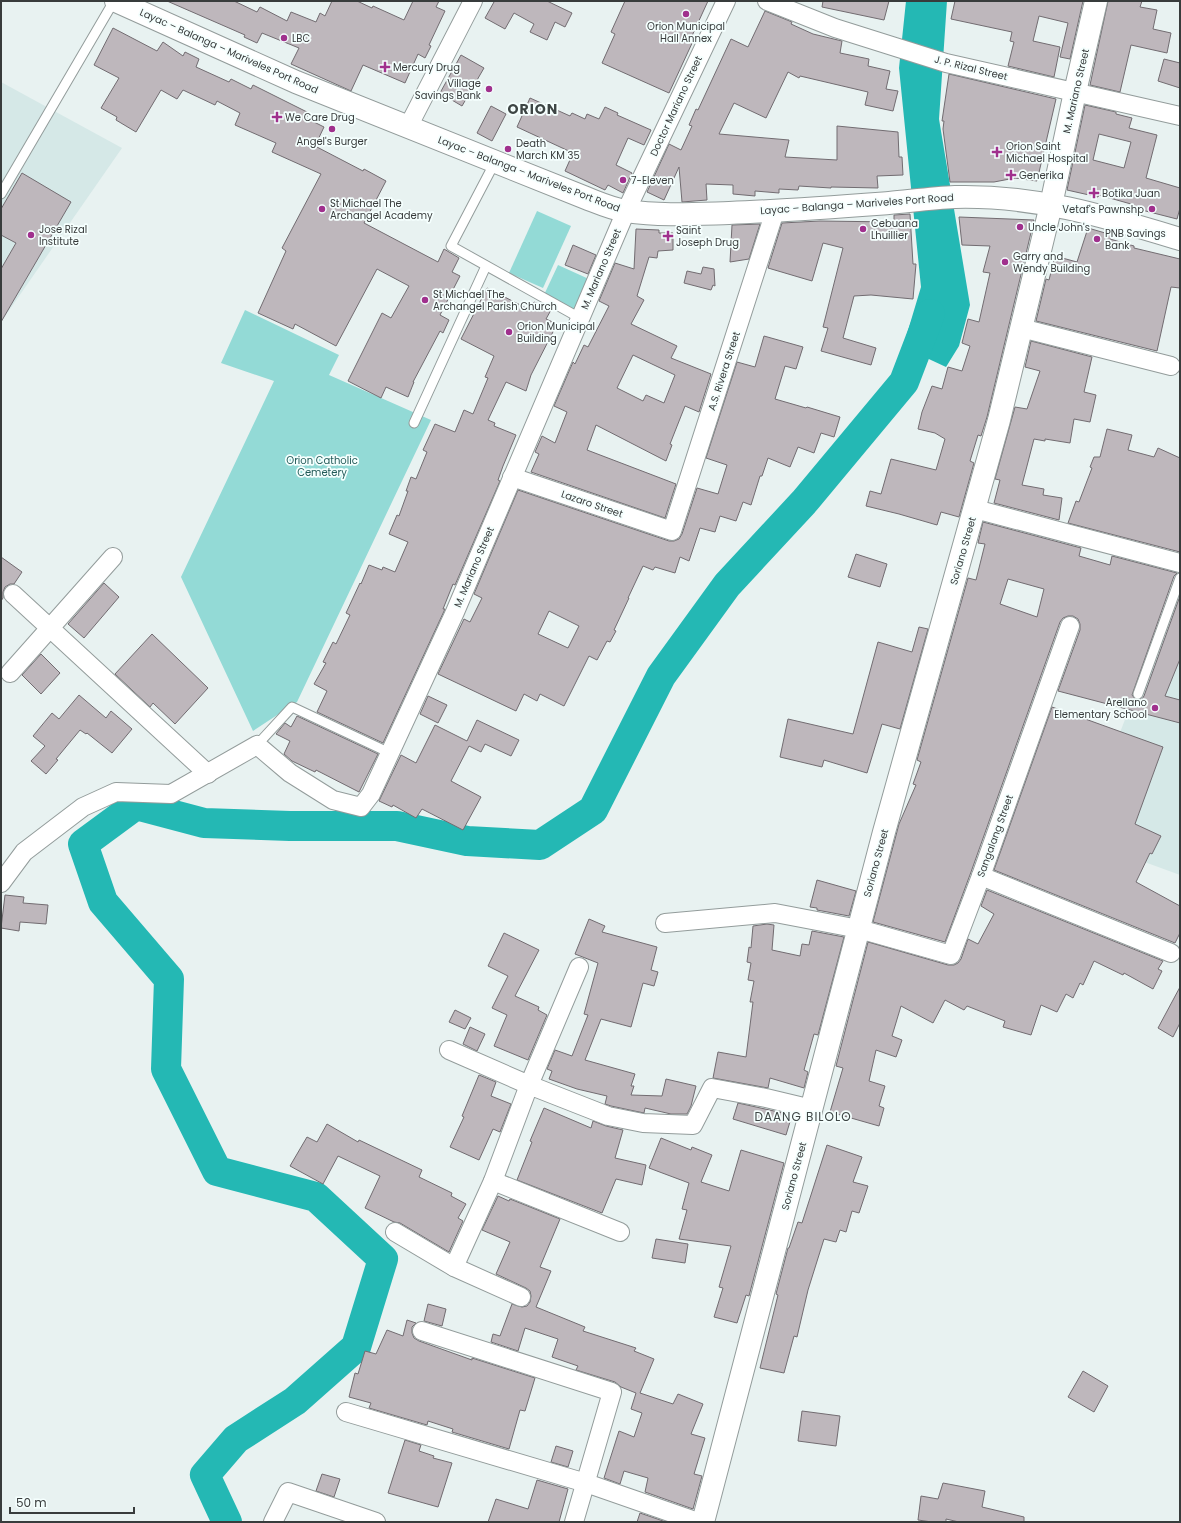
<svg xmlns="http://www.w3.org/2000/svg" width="1181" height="1523" font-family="Poppins,sans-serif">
	<rect width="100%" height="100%" fill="#e8f2f1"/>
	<g fill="#d5e8e7">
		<polygon points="1,82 122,148 1,322"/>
		<polygon points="1180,578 1180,875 1079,838"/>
	</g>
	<g fill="#93dad6">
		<polygon points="537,211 571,226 543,288 509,273"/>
		<polygon points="558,265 591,280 576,312 543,297"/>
		<polygon points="245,310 339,355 329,375 431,420 297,702 253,731 181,577 274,381 221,363"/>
	</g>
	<polygon fill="#24b8b4" points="906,1 947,1 939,119 970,305 959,346 946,367 903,347 921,287 899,68"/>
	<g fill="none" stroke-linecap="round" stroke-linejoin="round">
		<polyline stroke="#24b8b4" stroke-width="30" points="227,1522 205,1475 236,1439 295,1401 356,1347 383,1259 316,1197 217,1171 166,1069 169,979 103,902 83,844 136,805 204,823 290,826 397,826 467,841 540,845 593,810 661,676 727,585 804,502 904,382 930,314"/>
	</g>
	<g fill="#beb7bc" stroke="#726c71" fill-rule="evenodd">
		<polygon points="167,1 234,1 257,12 260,7 287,21 291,12 316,22 320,13 325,16 332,1 357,1 372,8 373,6 404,20 413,1 439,1 436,7 445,11 429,45 431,46 425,58 418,54 405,83 363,65 351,91 291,64 299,48 262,33 257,43 244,37 245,35"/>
		<polygon points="492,1 547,1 572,13 565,27 555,22 547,40 530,32 534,24 514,13 505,29 485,18 494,2"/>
		<polygon points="625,1 708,1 691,38 694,39 669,93 602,63 615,34 611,32"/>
		<polygon points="823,1 889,1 884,20 822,7"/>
		<polygon points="955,1 1083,1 1070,59 1060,57 1068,23 1039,16 1033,41 1060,47 1054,77 1008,66 1014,42 1010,41 1012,32 951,19"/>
		<polygon points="1108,1 1142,1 1140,7 1157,10 1153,29 1171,33 1167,53 1131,45 1120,92 1090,85"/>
		<polygon points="765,11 792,22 791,24 813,34 842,41 840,53 869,59 868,66 890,71 886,89 898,91 893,111 865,105 868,92 800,76 799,78 788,72 766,118 734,103 719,134 789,140 785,157 837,160 837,126 898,132 899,157 902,157 903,175 877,176 878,188 831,187 831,188 799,186 798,190 779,189 779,193 755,191 755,196 733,194 733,185 706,184 707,200 682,202 679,167 664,200 647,192 669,144 681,150 692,126 689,125 696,109 698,110 731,39 748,47"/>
		<polygon points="113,28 157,51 163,42 183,56 185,52 199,59 196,67 229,82 231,79 251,89 253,85 309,113 306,118 324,127 315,146 363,171 364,169 386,181 364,223 438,262 444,249 459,258 452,272 460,276 440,315 449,320 443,333 440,331 413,382 414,382 408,397 386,387 381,398 348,381 382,313 391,318 409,286 377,269 336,346 295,324 293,329 258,313 286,251 282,248 321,174 272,152 276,143 235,125 240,113 217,101 215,105 183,90 177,99 161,90 136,132 116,120 117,117 101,108 119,78 94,65"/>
		<polygon points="461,55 484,68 462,106 440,93"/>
		<polygon points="1164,59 1180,63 1180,88 1158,81"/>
		<polygon points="949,74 1056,99 1037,181 1015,178 994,182 950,182 943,129 944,121 942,121"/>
		<polygon points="530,98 570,116 572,113 585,119 587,114 599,119 605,107 618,113 617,115 651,130 644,145 628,138 616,165 632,173 623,193 608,185 605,190 565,171 573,153 517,127"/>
		<path d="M1085,105L1116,112V114L1132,118L1129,128L1157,135L1146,178L1180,188V208L1177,219L1130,207L1131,204L1099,195L1098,197L1067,190ZM1099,134L1131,142L1124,168L1093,160Z"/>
		<polygon points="491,106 506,114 492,141 477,133"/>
		<polygon points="22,173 71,202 1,322 1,269 16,243 1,235 1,209"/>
		<polygon points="910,214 913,264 916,264 913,299 871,295 854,296 843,338 876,348 871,365 821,351 828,328 823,327 843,248 823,243 812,281 768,268 782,223 820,221 894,222 894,215"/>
		<polygon points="959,217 1034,220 987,417 981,436 978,435 970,461 974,463 959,517 941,512 937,525 899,514 866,506 870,491 881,494 891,459 936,470 945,439 935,433 918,429 922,412 932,386 942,389 948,367 962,371 970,346 962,343 968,319 979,322 990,273 983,272 990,246 962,245"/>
		<polygon points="760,224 749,259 730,262 732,225"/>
		<polygon points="1088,228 1112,235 1110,239 1134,246 1134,248 1180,259 1180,288 1171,287 1157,351 1036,321 1046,279 1049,280 1055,256 1077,262"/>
		<path d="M636,229L659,230V233H673V250L658,251L657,258L649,257L637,296L644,300L631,324L677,346L671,358L711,374L699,412L685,406L670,444L672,445L666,461L596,425L587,450L676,484L665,518L531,472L539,454L535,452L542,436L555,443L567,412L554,406L573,362L575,364L584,345L588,347L609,306L599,301L615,263L634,269ZM633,355L675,375L664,403L646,395L643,401L617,388Z"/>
		<polygon points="573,245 596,255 588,274 565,265"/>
		<polygon points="703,267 714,269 715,286 713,285 711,290 684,283 687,271 701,274"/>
		<polygon points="487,288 530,310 534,302 551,310 546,319 557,324 531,375 526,391 506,382 488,420 495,423 494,426 516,435 503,466 498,480 500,481 455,585 453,584 443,609 445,609 383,743 317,712 327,691 314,684 326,663 323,662 333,642 336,644 350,615 346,613 360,583 361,584 369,565 382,570 383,567 395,572 408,542 389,534 397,515 399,516 408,491 406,491 411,477 416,479 427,452 423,450 435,424 455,432 464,410 473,414 488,378 485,377 494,356 461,339"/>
		<path d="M764,336L803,347L796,369L785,366L775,399L806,408L807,407L840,417L834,437L821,433L814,453L798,447L790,467L768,458L762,476H760L751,505L743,502L736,521L720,516L715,532L700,528L689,561L680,557L675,573L655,567L653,570L643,566L628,598H629L614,630L616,631L610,642L607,641L597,660L589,656L564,706L540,694L537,701L524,694L516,711L438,674L464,619L470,622L482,598L474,594L518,490L669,541H674L679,539L682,534L697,488L718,494L727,465L706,458L737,362L755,367ZM549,611L579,626L568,648L538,634Z"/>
		<polygon points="1031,341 1092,357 1084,392 1096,395 1090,422 1074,419 1070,443 1045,439 1045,441 1034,439 1022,485 1044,489 1043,495 1062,498 1059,520 994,503 1000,480 995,479 1015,407 1027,409 1040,371 1025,367"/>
		<polygon points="1107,429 1132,435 1128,450 1154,457 1158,448 1180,458 1180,552 1068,523 1076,501 1079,502 1092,468 1090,467 1094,457 1100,457"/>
		<path d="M983,522L1081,548L1079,556L1110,565L1112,556L1177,573L1174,576L1132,695L1136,700L1142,699L1144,696L1180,596V659L1165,696L1180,700V723L1058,691L1080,630V624L1078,619L1073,616H1068L1063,618L1060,622L971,872L945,942L873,922L899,824L916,785L913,784L921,762L917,760L968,578L976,580L985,544L978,543ZM1008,579L1044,589L1037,617L1000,604Z"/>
		<polygon points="856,554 887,564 880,587 848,577"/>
		<polygon points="1,557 22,572 14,584 10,584 5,587 3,592 3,598 1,601"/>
		<polygon points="104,583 119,597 84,638 68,624"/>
		<polygon points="919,627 928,629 900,729 882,724 867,773 824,760 822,767 780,757 788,719 853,734 878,642 912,652"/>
		<polygon points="152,634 208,688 175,724 153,703 150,707 115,674"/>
		<polygon points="41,654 60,673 41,694 22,675"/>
		<polygon points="79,695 106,718 111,711 132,729 112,753 87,733 86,734 80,730 56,759 58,760 46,774 31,761 45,746 33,736 52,713 59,719"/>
		<polygon points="428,696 447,705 438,723 420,714"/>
		<polygon points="1052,707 1163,747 1135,824 1161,836 1152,854 1150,853 1136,882 1180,906 1180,933 1175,943 994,870"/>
		<polygon points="297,716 378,754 359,792 316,770 315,772 292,761 284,754 290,741 276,734 285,723 291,727"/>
		<polygon points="477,720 519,740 511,756 485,744 481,752 469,746 451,781 481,797 463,830 422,809 416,818 393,805 392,807 379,801 401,755 416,763 435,725 467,741"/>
		<polygon points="817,880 856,891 849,916 817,910 817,908 810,907"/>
		<polygon points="987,890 1163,961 1158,969 1162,971 1153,989 1124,973 1123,975 1094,961 1083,985 1080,983 1073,998 1066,994 1057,1012 1041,1005 1031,1035 1003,1027 1005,1021 967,1006 964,1010 945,1000 933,1023 901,1006 892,1036 902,1040 896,1057 876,1050 869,1081 885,1086 879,1106 884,1108 879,1126 830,1112 843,1068 836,1066 868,942 948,965 954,965 958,963 961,959 968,939 978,944 994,914 981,906"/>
		<polygon points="5,895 24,897 23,903 48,905 46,924 20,922 19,931 1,928"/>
		<polygon points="589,919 605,926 602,932 657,947 651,970 658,972 654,986 643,983 631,1027 601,1019 585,1060 635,1074 631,1086 634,1086 631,1095 662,1096 666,1079 696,1086 691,1106 687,1114 671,1114 645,1108 644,1113 611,1106 605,1104 607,1096 577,1089 549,1079 552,1071 547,1069 555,1050 572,1056 588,1015 584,1014 598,963 575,954"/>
		<polygon points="767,924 774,925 772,950 800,956 802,944 809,945 812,931 844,937 818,1035 814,1034 804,1070 808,1072 804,1088 770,1078 768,1088 713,1078 718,1052 746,1057 753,1002 750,1002 754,981 748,980 751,963 747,962 749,947 751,948 753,926"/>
		<polygon points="504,933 539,950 515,996 539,1007 538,1010 547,1015 528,1060 494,1046 507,1015 492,1008 508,976 488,966"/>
		<polygon points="1180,987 1180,1023 1173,1037 1158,1028"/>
		<polygon points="455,1010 471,1018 465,1029 449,1022"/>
		<polygon points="470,1027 485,1034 477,1051 463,1044"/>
		<polygon points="479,1075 496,1082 491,1096 511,1104 500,1132 493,1129 479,1160 450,1147 464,1117 462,1116"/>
		<polygon points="738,1103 792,1115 786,1135 733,1119"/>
		<polygon points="544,1108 591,1128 593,1121 606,1126 623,1130 615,1158 646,1165 642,1185 616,1179 602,1213 517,1180 532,1142 530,1141"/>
		<polygon points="327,1124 358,1142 359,1140 422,1170 419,1177 452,1193 451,1196 466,1204 458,1218 463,1221 449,1252 400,1223 394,1222 365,1208 380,1176 338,1156 323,1184 290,1166 307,1137 317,1142"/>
		<polygon points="661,1138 691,1150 692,1147 712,1155 701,1182 729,1191 741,1150 784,1163 749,1296 746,1295 737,1323 714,1317 723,1288 719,1287 731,1246 679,1239 687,1210 682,1209 689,1183 649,1168"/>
		<polygon points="827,1145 862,1157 853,1182 868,1186 859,1213 852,1211 846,1232 840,1230 836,1242 824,1239 808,1290 797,1337 794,1336 784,1373 760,1368 778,1295 776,1294 788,1248 789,1248 798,1222 802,1223"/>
		<polygon points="498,1196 509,1201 510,1199 560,1219 540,1267 551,1271 536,1307 585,1327 583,1331 636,1348 634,1351 654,1359 640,1393 673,1404 678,1394 703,1404 691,1434 705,1438 694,1474 702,1476 693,1509 645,1492 648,1478 624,1471 620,1484 604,1478 619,1431 634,1437 642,1413 631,1409 636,1393 621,1387 615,1382 576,1370 578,1366 552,1357 558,1339 525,1328 518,1351 491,1342 493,1334 500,1336 512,1304 522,1307 527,1306 530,1302 531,1296 530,1291 526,1288 496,1274 510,1242 482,1230"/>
		<polygon points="656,1239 688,1244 685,1263 652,1258"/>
		<polygon points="428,1304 446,1309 442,1326 424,1321"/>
		<polygon points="407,1320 416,1323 412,1327 412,1333 414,1338 419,1341 472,1360 472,1358 535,1378 525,1411 520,1410 509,1449 452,1432 453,1429 428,1421 427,1425 369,1408 371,1403 349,1397 355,1373 358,1374 365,1351 376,1354 387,1330 403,1336"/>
		<polygon points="1083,1371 1108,1386 1094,1412 1068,1397"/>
		<polygon points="802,1411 840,1416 836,1446 798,1441"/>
		<polygon points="405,1440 421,1445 419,1451 434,1456 433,1458 452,1463 438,1507 388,1493"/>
		<polygon points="556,1446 573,1451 568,1467 551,1462"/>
		<polygon points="322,1474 340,1479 334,1497 316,1491"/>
		<polygon points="537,1480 568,1489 559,1522 488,1522 496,1499 528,1509"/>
		<polygon points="943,1483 985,1491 982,1507 1024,1517 1024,1522 959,1522 946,1519 946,1522 932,1522 918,1520 921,1496 938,1499"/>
		<polygon points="640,1513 666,1522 637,1522"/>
	</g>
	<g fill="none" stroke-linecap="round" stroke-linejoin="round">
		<g stroke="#939c9b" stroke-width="11">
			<g id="service">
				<polyline points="495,162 451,246 580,318"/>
				<polyline points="1,194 114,1"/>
				<polyline points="414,423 486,266"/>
				<polyline points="1138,694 1180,578"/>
				<polyline points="257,745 292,707 390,753"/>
			</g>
		</g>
		<g stroke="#939c9b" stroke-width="20">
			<g id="minor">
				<polyline points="767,1 835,28 946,63 1180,116"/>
				<polyline points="408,127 473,1"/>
				<polyline points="1021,328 1171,366"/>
				<polyline points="512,477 672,531 775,211"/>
				<polyline points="975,509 1180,563"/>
				<polyline points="13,594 208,774"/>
				<polyline points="10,673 113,557"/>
				<polyline points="981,876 1171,953"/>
				<polyline points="1,883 24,852 83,807 116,792 171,794 257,745 290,773 333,800 361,807 371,794 455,612 626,211 726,1"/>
				<polyline points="665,923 775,913 859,929 951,955 981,876 1070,626"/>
				<polyline points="449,1050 529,1085 579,967"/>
				<polyline points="493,1181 620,1232"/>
				<polyline points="395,1232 454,1267 521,1297"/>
				<polyline points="454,1267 493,1181 529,1085 608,1116 643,1123 693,1125 712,1088 766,1098 812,1109"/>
				<polyline points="422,1331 612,1392 574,1522"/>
				<polyline points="346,1412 586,1483 698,1522"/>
				<polyline points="273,1522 288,1492 376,1522"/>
			</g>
		</g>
		<g stroke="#939c9b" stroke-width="24">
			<polyline id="tertiary" points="1051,205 1075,92 1096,1"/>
		</g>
		<g stroke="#939c9b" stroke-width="24">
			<g id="secondary">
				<path d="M116,1L296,82L586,198C599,203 612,209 626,211C660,216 694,214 729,213C782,211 835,207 889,203C911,201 933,198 955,197C1036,195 1104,216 1180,239"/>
				<polyline points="703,1522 884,832 999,420 1051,205"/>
			</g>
		</g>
		<use href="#service" stroke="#fff" stroke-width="9"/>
		<use href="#minor" stroke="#fff" stroke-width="18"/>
		<use href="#tertiary" stroke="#fff" stroke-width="22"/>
		<use href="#secondary" stroke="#fff" stroke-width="22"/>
	</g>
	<g fill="#a0308d" stroke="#f5fffe" stroke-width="1.5">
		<circle cx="686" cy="14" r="4"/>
		<circle cx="284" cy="38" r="4"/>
		<path d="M383 61h4v4h4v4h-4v4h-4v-4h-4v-4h4z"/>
		<circle cx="489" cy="89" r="4"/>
		<path d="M275 111h4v4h4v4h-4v4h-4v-4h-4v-4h4z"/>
		<circle cx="332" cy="129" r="4"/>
		<circle cx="508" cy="149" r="4"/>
		<path d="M995 146h4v4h4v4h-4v4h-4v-4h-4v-4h4z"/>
		<path d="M1009 169h4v4h4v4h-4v4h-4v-4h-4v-4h4z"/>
		<circle cx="623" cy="180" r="4"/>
		<path d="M1092 187h4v4h4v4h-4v4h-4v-4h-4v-4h4z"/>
		<circle cx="322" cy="209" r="4"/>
		<circle cx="1152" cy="209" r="4"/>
		<circle cx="1020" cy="227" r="4"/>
		<circle cx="863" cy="229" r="4"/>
		<circle cx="31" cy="235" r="4"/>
		<path d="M666 230h4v4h4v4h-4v4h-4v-4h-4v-4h4z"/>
		<circle cx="1097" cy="239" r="4"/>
		<circle cx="1005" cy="262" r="4"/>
		<circle cx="425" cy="300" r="4"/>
		<circle cx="509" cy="332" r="4"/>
		<circle cx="1155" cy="708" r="4"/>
	</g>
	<g text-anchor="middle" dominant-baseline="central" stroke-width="3.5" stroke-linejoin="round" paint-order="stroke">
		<g font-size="10" fill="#383c3c" stroke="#f5fffe" text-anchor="start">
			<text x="686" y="26" text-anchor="middle">Orion Municipal<tspan x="686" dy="12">Hall Annex</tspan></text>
			<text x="292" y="38">LBC</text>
			<text x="393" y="67">Mercury Drug</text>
			<text x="481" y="83" text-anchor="end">Village<tspan x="481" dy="12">Savings Bank</tspan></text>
			<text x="285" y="117">We Care Drug</text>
			<text x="332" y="141" text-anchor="middle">Angel's Burger</text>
			<text x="516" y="143">Death<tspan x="516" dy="12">March KM 35</tspan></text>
			<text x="1006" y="146">Orion Saint<tspan x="1006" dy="12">Michael Hospital</tspan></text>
			<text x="1019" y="175">Generika</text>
			<text x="631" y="180">7-Eleven</text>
			<text x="1102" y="193">Botika Juan</text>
			<text x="330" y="203">St Michael The<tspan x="330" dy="12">Archangel Academy</tspan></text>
			<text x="1144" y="209" text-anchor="end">Vetaf's Pawnshp</text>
			<text x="871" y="223">Cebuana<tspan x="871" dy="12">Lhuillier</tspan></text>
			<text x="1028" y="227">Uncle John's</text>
			<text x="39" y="229">Jose Rizal<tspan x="39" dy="12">Institute</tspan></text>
			<text x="676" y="230">Saint<tspan x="676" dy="12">Joseph Drug</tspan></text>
			<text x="1105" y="233">PNB Savings<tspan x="1105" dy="12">Bank</tspan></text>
			<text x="1013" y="256">Garry and<tspan x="1013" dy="12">Wendy Building</tspan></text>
			<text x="433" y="294">St Michael The<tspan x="433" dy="12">Archangel Parish Church</tspan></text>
			<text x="517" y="326">Orion Municipal<tspan x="517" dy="12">Building</tspan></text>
			<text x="1147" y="702" text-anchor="end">Arellano<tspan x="1147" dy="12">Elementary School</tspan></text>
		</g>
		<g font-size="10" fill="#383c3c" stroke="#f5fffe">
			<text transform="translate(229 51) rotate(24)">Layac – Balanga – Mariveles Port Road</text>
			<text transform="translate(971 68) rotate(14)">J. P. Rizal Street</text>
			<text transform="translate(1076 91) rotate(-77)">M. Mariano Street</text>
			<text transform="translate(676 106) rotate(-65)">Doctor Mariano Street</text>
			<text transform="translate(529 174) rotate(21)">Layac – Balanga – Mariveles Port Road</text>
			<text transform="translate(857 204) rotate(-4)">Layac – Balanga – Mariveles Port Road</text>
			<text transform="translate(601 269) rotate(-67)">M. Mariano Street</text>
			<text transform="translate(724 371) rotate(-72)">A.S. Rivera Street</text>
			<text transform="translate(592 504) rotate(19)">Lazaro Street</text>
			<text transform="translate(963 551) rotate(-74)">Soriano Street</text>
			<text transform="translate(474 567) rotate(-67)">M. Mariano Street</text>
			<text transform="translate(995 836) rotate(-70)">Sangalang Street</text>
			<text transform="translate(876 863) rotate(-75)">Soriano Street</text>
			<text transform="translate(794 1176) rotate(-75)">Soriano Street</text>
		</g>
		<g font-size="10" fill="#235b59" stroke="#f5fffe">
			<text x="322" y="460">Orion Catholic<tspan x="322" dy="12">Cemetery</tspan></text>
		</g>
		<g font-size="12" letter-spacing="1" fill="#3d4544" stroke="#f5fffe">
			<text x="803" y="1116">DAANG BILOLO</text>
		</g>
		<g font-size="14" font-weight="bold" letter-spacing="1" fill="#3d4544" stroke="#f5fffe">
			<text x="533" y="109">ORION</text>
		</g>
	</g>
	<rect width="1181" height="1523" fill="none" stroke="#383c3c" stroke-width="4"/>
	<path d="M10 1507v6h124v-6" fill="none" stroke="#383c3c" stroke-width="2"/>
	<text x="16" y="1507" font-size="12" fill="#383c3c" stroke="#f5fffe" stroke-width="3" paint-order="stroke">50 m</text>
</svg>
